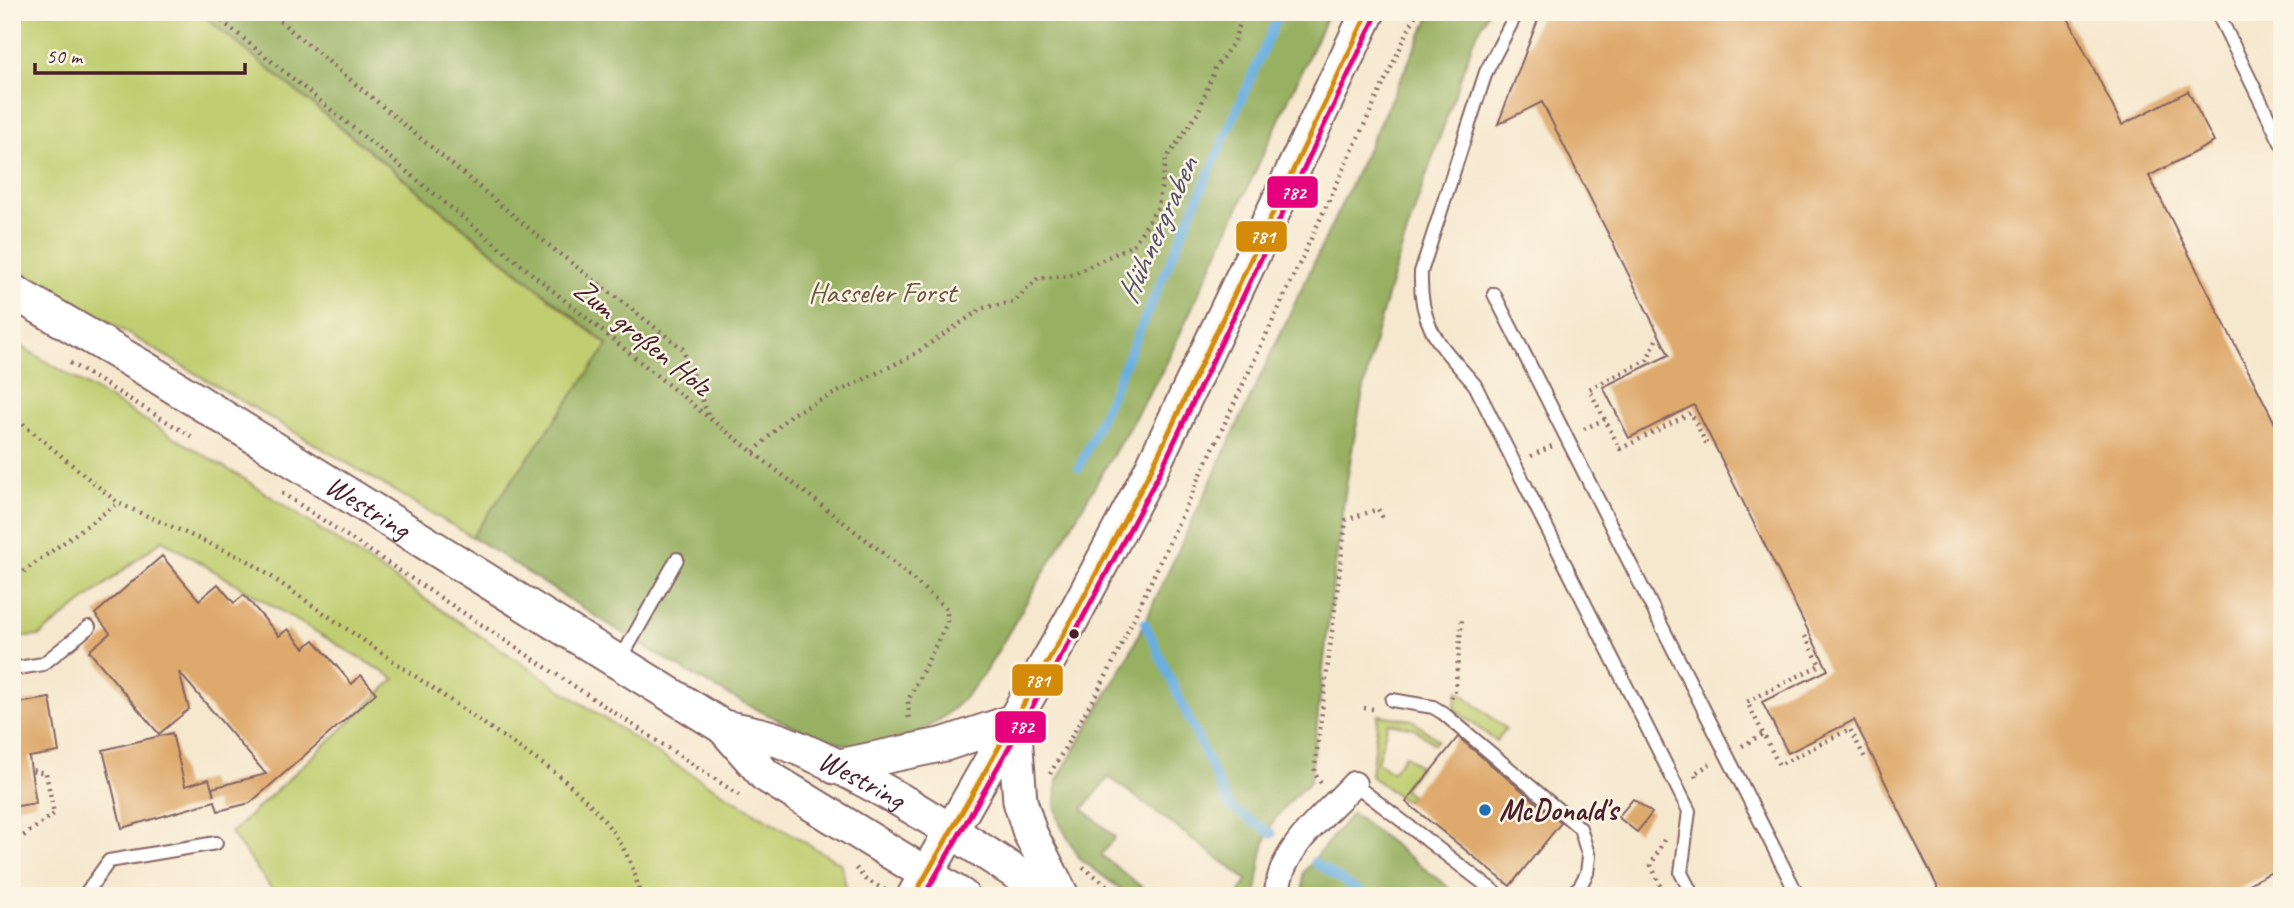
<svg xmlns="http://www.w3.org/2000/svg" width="2294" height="908" font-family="Caveat,sans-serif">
	<rect width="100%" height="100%" fill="#fcf5e5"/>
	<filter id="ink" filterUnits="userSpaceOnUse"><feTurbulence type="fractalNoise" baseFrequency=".0143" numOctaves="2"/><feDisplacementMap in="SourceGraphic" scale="14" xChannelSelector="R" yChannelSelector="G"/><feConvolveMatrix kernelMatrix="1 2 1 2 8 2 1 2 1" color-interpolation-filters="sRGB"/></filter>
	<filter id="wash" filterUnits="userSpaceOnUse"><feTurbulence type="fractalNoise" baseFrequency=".00686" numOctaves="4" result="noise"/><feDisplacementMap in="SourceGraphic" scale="28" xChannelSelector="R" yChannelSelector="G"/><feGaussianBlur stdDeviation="1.57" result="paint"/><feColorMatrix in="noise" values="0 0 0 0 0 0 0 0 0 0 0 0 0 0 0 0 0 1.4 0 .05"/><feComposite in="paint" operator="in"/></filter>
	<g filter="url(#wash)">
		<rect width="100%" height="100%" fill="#f6e8cf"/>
		<g fill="#c0cd6f" stroke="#85764d" stroke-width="2">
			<polygon points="12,12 199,12 608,346 472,537 12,265"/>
			<polygon points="12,341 246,480 658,754 841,864 848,896 277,896 231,833 395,679 162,540 39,636 12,638"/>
			<polygon points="1458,691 1506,729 1496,741 1454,709"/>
			<polygon points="1378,715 1412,720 1438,740 1434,744 1414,728 1388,723 1377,762 1392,772 1405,755 1420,767 1403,789 1411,795 1406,802 1371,776"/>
		</g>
		<g fill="#98b062" stroke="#716846" stroke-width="2">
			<path d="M199,12H1329L1165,366L989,666C960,709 929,736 875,746C800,759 546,583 472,537L608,345Z"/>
			<path d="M1432,12H1488L1472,44C1444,128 1412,211 1387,296C1341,453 1330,621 1310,782C1263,824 1264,836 1256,896H1238L1247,880L1109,777L1083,809L1115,837L1101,855L1153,896H1130L1080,859L1060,824L1055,806L1057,780L1129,655Z"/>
			<polygon points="1352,813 1460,896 1303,896 1303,873"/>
		</g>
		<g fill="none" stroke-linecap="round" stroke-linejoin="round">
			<g stroke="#69afe0" stroke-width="9">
				<polyline points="1079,468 1280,12"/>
				<polyline points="1145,623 1229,806 1272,834"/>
				<polyline points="1314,862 1367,896"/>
			</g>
		</g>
		<g id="blocks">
			<g fill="#dea96c">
				<polygon points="1541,12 2065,12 2122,125 2188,91 2214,142 2149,176 2282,437 2282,867 2225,896 1942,896 1854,720 1788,753 1762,702 1828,670 1694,405 1629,438 1603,387 1669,355 1542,102 1498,124"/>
				<polygon points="162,556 199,600 218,584 234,603 244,595 279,636 288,629 304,648 314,640 352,684 361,675 376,693 250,803 218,811 215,801 122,828 103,750 172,733 185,786 209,779 214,796 212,788 266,774 179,672 189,709 159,734 89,651 110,633 95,614"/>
				<polygon points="50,698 59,752 29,757 36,803 12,807 12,704"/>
				<polygon points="1458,737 1561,823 1510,886 1406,802"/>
				<polygon points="1633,799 1652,813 1637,832 1618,817"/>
			</g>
		</g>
	</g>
	<g filter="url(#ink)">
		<use href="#blocks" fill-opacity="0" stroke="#866564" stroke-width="2"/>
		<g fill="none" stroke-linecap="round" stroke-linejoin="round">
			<g stroke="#866564" stroke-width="16">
				<g id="lane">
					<path d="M1517,12L1486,72L1421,272C1419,329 1440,344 1475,385L1689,811L1681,873L1693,896"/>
					<polyline points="2217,12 2282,145"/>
					<polyline points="1494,294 1798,896"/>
					<polyline points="619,662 677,559"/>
					<polyline points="12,669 43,664 89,627"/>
					<polyline points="1392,700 1433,707 1443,713 1580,828 1589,857 1587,873 1580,886 1569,896"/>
					<polyline points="1354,784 1500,896"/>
					<polyline points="84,896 109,861 216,843"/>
					<polyline points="2280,896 2282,895"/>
				</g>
			</g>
			<g stroke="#866564" stroke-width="28">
				<path id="street" d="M1277,896C1278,850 1325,815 1354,784"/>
			</g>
			<g stroke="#866564" stroke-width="37">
				<g id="secondary">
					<path id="s1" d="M12,291L144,368L723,727L765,775L962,896"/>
					<polyline points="1014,721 1020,801 1030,833 1062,896"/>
					<path id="s2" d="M723,727C742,731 763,734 781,741C877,779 965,840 1052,896"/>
					<polyline points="835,767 945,744 1014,721"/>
					<polyline points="914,896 1071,621 1151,470 1368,12"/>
				</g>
			</g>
			<g stroke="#866564" stroke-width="4.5" stroke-dasharray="2 5" stroke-linecap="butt">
				<polyline points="211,12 709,418 878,549 947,609 947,623 908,700 909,721"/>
				<polyline points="269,12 556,251 682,348 709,418"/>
				<polyline points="1656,340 1647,360 1589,389 1620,449 1691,413 1707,445"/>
				<polyline points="70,363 194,438"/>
				<path d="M12,415L118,503L247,560L557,774C596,807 631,843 640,896"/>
				<polyline points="1584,429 1605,419"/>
				<polyline points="754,452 790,415 910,357 983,308 1014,302 1038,278 1070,276 1133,245 1158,207 1166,159 1198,113 1215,68 1233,43 1244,12"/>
				<polyline points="1531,456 1552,446"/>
				<polyline points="282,493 742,797"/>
				<polyline points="12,580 118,503"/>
				<polyline points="1805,636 1820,665 1747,702 1779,765 1850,729 1866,760"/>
				<polyline points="1451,698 1455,691 1462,619"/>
				<polyline points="1364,708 1374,709"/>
				<polyline points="1742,746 1763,734"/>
				<polyline points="1050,774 1109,671 1417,12"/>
				<polyline points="1696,777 1694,774 1710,764"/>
				<polyline points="1321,783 1315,774 1315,767 1346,520 1378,509 1383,518"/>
				<polyline points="1664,840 1651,865 1665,896"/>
				<polyline points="12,844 54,814 46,773 31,770"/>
				<polyline points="1083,867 1122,896"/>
				<polyline points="856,868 865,879 885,890"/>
			</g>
			<use href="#lane" stroke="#fff" stroke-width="12"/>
			<use href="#street" stroke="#fff" stroke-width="24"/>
			<use href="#secondary" stroke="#fff" stroke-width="33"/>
			<g stroke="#fcf5e5" stroke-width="10">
				<polyline id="bus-1" points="914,896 1071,621 1151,470 1368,12"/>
			</g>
			<g stroke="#fcf5e5" stroke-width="10">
				<polyline id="bus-2" points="924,896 1079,625 1159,474 1376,16"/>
			</g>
			<use href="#bus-1" stroke="#d48b09" stroke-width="5"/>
			<use href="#bus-2" stroke="#e5007d" stroke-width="5"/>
		</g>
	</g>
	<circle fill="#4a1f2b" stroke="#fcf5e5" stroke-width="2.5" cx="1074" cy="634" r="6"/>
	<circle fill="#1f6fb2" stroke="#fcf5e5" stroke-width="2.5" cx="1485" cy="810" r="7"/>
	<g text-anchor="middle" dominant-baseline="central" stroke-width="5" stroke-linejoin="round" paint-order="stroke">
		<g font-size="30" fill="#6d533f" stroke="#fcf5e5">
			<text x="882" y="292">Hasseler Forst</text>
		</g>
		<g font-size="30" fill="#4a1f2b" stroke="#fcf5e5">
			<text transform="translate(643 337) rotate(39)">Zum großen Holz</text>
			<text stroke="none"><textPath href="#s1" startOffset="416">Westring</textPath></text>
			<text stroke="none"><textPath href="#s2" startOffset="149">Westring</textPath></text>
		</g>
		<g font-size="30" font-weight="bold" fill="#4a1f2b" stroke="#fcf5e5" text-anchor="start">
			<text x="1499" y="810">McDonald's</text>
		</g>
		<g font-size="32" font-style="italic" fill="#55516a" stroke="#fcf5e5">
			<text transform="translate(1157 230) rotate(-66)">Hühnergraben</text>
		</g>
	</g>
	<g stroke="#fcf5e5" stroke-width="2.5">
		<rect x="1266" y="175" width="53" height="34" rx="7" fill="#e5007d"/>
		<rect x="1235" y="220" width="53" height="33" rx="7" fill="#d48b09"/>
		<rect x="1011" y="663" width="53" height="34" rx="7" fill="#d48b09"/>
		<rect x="994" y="710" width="53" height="34" rx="7" fill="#e5007d"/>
	</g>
	<g font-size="19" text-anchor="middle" font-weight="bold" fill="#fff">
		<text x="1293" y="199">782</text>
		<text x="1262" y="243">781</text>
		<text x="1037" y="687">781</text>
		<text x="1021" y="733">782</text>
	</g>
	<rect width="2294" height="908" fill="none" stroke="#fcf5e5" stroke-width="42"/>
	<path d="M35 63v10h210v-10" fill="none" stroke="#4a1f2b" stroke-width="3.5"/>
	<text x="46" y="63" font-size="21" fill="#4a1f2b" stroke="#fcf5e5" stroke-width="5" paint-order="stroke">50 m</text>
</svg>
